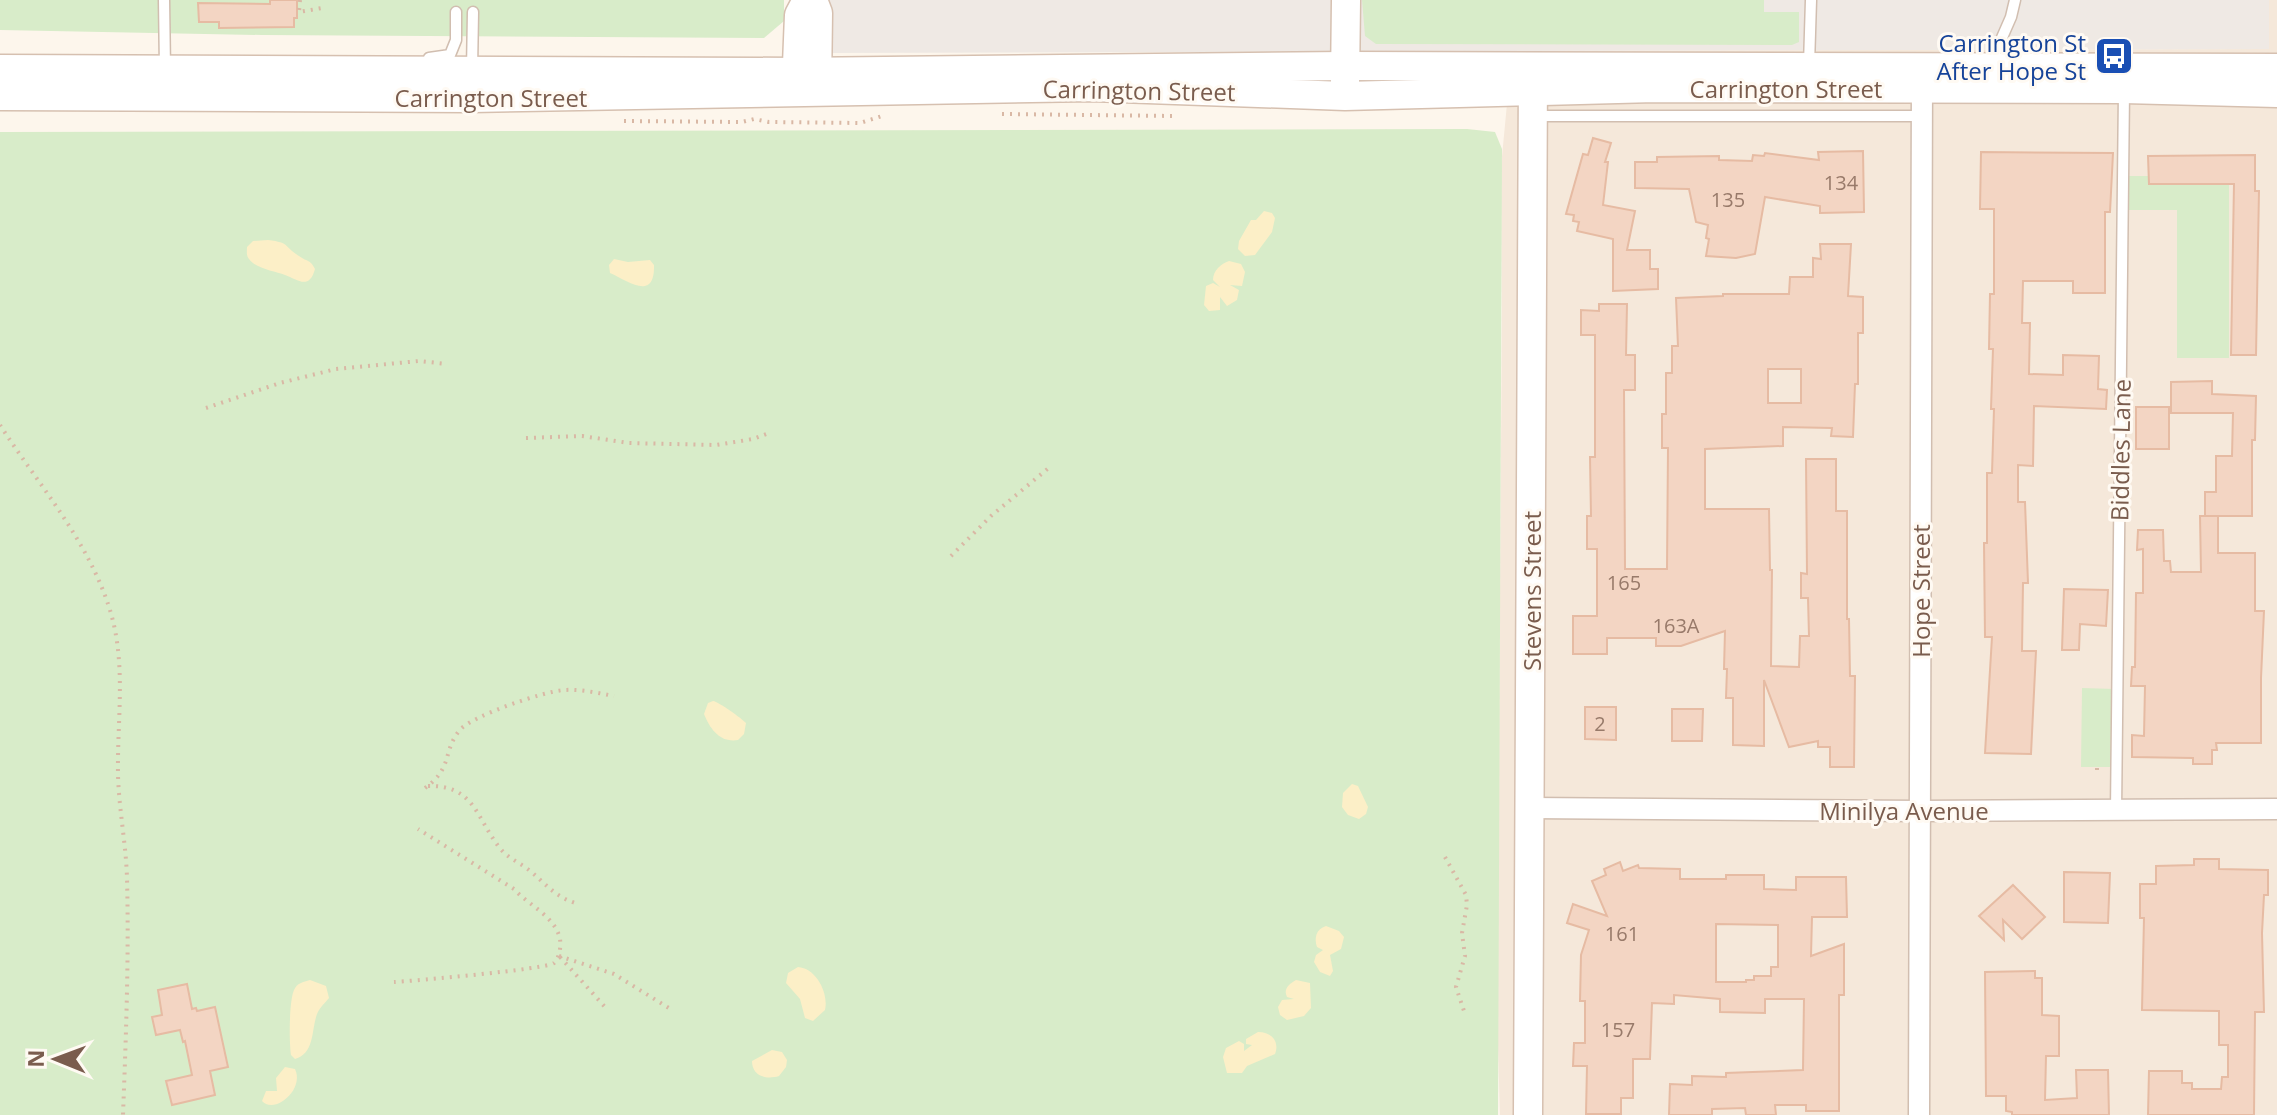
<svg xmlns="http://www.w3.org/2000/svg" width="2277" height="1115" font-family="'Open Sans',sans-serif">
	<rect width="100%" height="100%" fill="#fdf6ec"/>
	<polygon fill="#f5e8da" points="2269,0 2277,0 2277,1115 1500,1115 1497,1014 1502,310 1501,167 1512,51 2268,49"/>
	<polygon fill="#efe9e4" points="825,0 2269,0 2269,49 825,53"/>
	<g fill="#d8ecc9">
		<polygon points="0,0 784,0 784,21 764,38 262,35 0,30"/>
		<polygon points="1362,0 1764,0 1764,12 1799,12 1799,42 1792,45 1376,44 1365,36"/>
		<polygon points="1467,129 1495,132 1502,149 1498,1115 0,1115 0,132"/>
		<polygon points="2128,176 2149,176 2149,184 2229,184 2229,358 2177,358 2177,210 2128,210"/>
		<polygon points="2082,688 2115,689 2115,767 2081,767"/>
	</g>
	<g fill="#fcefc7">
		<polygon points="1264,211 1272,213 1275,218 1272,232 1255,255 1245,256 1238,249 1239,241 1251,220 1256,220"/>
		<path d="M268,240C291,243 282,245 299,256C307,262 310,259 315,269C309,291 297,279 285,275C275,271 256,269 249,259C246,255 247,252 247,247L253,241Z"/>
		<path d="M614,259L628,262L650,260L654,265C655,302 628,281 610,273L609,265Z"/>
		<path d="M1229,261L1241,264L1245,272L1242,286L1230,285L1239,290L1237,300L1227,306L1220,297V310L1209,311L1204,305L1206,286L1213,283L1220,287L1213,280C1213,270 1221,264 1229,261Z"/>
		<path d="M713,701C719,702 741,718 746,723L744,734L738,740C720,743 710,729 704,714L708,703Z"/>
		<polygon points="1352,784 1358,786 1368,807 1366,814 1359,819 1348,815 1342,807 1343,793"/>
		<path d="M1326,926L1339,931L1344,937L1341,949L1330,955L1333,971L1330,976L1320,972L1314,962L1316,955L1323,950L1317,947C1314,938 1316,929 1326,926Z"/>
		<path d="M798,967C816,968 829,993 825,1010L813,1021L805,1018L800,999L786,983L788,973Z"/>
		<path d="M310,980L326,986L329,998C325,1003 320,1007 317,1014C311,1031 315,1053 295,1059L291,1055C289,1042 289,1001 294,990C297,983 303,982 310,980Z"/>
		<path d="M1296,980L1310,983L1311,1008L1304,1016L1287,1020L1280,1015L1278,1007L1282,1000L1294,999L1287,997C1283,989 1289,984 1296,980Z"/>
		<path d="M1258,1032C1271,1032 1280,1041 1275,1054L1247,1066L1242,1073H1227L1223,1057L1226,1048L1239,1041L1244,1044V1051L1252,1045L1246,1044V1039Z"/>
		<path d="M772,1050L782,1052L787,1060L786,1067L779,1076C766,1080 752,1076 752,1061Z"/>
		<path d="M285,1067L295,1069C305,1090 274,1115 262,1101L266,1091H277L276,1078Z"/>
	</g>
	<g fill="#f3d5c3" stroke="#e6bba3" stroke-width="2" fill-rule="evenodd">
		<polygon points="270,0 297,0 297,18 294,18 294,27 219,28 219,22 199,22 198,3 270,4"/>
		<polygon points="1593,138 1611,143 1605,162 1608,162 1603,205 1635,211 1627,250 1650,250 1650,269 1658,269 1658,289 1613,291 1613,239 1577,231 1579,222 1573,221 1574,215 1566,214 1583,154 1588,155"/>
		<polygon points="1863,151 1864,212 1820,213 1820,206 1765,197 1755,254 1736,258 1706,256 1709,239 1706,238 1708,225 1696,222 1689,189 1635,188 1635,162 1657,162 1657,157 1719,156 1719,160 1752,161 1753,155 1764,156 1765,153 1819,160 1818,152"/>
		<polygon points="1981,152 2113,153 2110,212 2105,212 2105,293 2073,293 2073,281 2023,281 2022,323 2030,323 2029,374 2063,375 2063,355 2099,356 2098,389 2107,390 2106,409 2034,406 2033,466 2018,465 2018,502 2025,502 2028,583 2023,583 2022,651 2036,651 2031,754 1985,753 1992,637 1985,637 1984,543 1987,543 1987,473 1992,473 1994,409 1991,409 1993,349 1989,349 1990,294 1994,294 1994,209 1980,209"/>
		<polygon points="2255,155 2255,191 2259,191 2256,355 2231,355 2234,184 2149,184 2148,156"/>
		<path d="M1820,244H1851L1848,296L1863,297V333H1858V384H1855L1853,437L1831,436L1832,428L1783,427V446L1705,449V509H1769L1770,570H1772L1771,666L1799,667L1800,636H1809L1808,598H1801V573L1807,574L1806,459H1836V511H1847V619H1849L1850,676H1855L1854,767H1830V747H1818V741L1789,747L1764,680V746L1733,745V698H1726L1727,669H1724L1725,631L1681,646H1656V638H1607V654H1573V616H1597V549H1587V516H1591L1590,457H1595V335H1581V310L1599,311V304H1627L1626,355H1635V390H1624L1625,569H1667L1668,448H1662V414H1666V373H1672V346H1678L1676,298L1723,296V294H1789L1790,277H1813V258L1821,259ZM1768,369H1801V403H1768Z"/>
		<polygon points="2212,381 2212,394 2256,396 2255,440 2252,440 2252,516 2205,516 2205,492 2216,492 2216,456 2232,456 2233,413 2171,413 2171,382"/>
		<rect x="2136" y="407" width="33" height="42"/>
		<polygon points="2200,516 2218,516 2218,553 2255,553 2255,611 2264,611 2261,678 2261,743 2216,743 2217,750 2212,750 2212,764 2193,764 2193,758 2132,757 2132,735 2144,736 2145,686 2131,686 2132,667 2135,667 2136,593 2143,593 2143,549 2137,550 2138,530 2163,530 2164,561 2170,561 2171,572 2201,572"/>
		<polygon points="2064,589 2108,590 2106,626 2080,624 2079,650 2062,650"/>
		<polygon points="1585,707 1616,707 1616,740 1585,739"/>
		<polygon points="1672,709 1703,709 1702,741 1672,741"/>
		<polygon points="2194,859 2219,859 2219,869 2268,870 2268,895 2264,895 2262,933 2264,1012 2255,1012 2254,1115 2148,1115 2149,1071 2182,1071 2182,1083 2192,1083 2192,1089 2221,1089 2222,1077 2228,1077 2228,1045 2219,1045 2219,1011 2142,1010 2144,918 2140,918 2140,884 2156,884 2156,866 2194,865"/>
		<path d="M1620,862L1623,871L1638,865L1639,868L1680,869V879H1726V875H1764V889L1796,890V877H1846L1847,917H1812L1811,956L1844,944V995H1839V1111H1806V1105H1775L1776,1115H1746L1745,1108L1712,1109V1115H1669L1670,1084L1692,1085V1076L1726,1077V1073L1803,1070L1804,999H1765V1013L1720,1012V999L1674,995V1004L1652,1003L1650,1059H1633V1098H1621V1114H1586L1587,1066H1573L1574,1043H1585V1001H1580L1581,955L1589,930L1567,923L1573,904L1607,916L1592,881L1606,875L1604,869ZM1716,924L1778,925V967H1771V976H1754V980H1746V982H1716Z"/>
		<polygon points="2064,872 2110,873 2108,923 2064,922"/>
		<polygon points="2013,885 2045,917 2022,939 2003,920 2004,940 1979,916"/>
		<polygon points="2035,971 2035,978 2042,978 2042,1015 2059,1016 2059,1056 2046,1056 2045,1100 2077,1098 2076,1070 2108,1070 2109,1115 2012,1115 2012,1112 2006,1111 2006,1096 1986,1096 1985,972"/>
		<polygon points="187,984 192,1009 196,1008 197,1011 215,1007 228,1067 210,1071 215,1095 172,1105 166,1081 192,1075 185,1041 183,1042 180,1030 156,1035 152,1017 162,1015 158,990"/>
	</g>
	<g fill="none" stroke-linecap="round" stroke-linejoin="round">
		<g stroke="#d1beb0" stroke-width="13">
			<g id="lane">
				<polyline points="164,0 165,69"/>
				<polyline points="429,58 450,55 456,40 456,12"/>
				<polyline points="1809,65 1811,0"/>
				<polyline points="1990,65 2011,17 2015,0"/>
				<polyline points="472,70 473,12"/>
				<polyline points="1534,116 1921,116"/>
				<polyline points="2116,811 2124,91"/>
			</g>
		</g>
		<g stroke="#d1beb0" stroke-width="23">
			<g id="street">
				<polyline points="1530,808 1920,811 2277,809"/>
				<polyline points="1919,1115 1922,75"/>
			</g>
		</g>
		<g stroke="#d6c0b0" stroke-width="31">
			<g id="secondary">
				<polyline points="813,0 818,13 817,88"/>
				<polyline points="0,69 796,72 1345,66 2277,68"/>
				<polyline points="1345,83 1346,0"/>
				<polyline points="796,89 799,15 807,0"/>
				<polyline points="0,96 472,98 1092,87 1345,96 1655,88 2124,89 2277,93"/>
				<polyline points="1528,1115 1533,72"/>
			</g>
		</g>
		<g stroke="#d9b8a5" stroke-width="4" stroke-dasharray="2 6" stroke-linecap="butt">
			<polyline points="300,0 299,12 322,8"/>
			<polyline points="1002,114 1173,116"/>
			<polyline points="624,121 742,122 754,119 769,122 860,123 882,116"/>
			<polyline points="206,408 280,383 336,369 419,361 447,364"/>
			<path d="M0,425C38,484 87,539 109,607C127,662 117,718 118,775C119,810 126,844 127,878C129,957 126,1036 123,1115"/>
			<polyline points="526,438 582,436 629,443 716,445 753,439 769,433"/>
			<polyline points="951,556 991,516 1051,466"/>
			<polyline points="2097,770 2097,762"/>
			<path d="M428,786C474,785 476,817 499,847C507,858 519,862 529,870C545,883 554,896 575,903"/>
			<path d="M425,788C454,767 442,751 460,730C471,716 545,691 564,690C581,689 598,693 614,696"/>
			<polyline points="1445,857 1466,895 1467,905 1462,933 1465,956 1456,987 1464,1011"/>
			<polyline points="559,956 614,974 672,1010"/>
			<polyline points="560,957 605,1007"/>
			<path d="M394,982C413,981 548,969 554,963C560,957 561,946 560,939C555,916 528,905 514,889L418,829"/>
		</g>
		<use href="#lane" stroke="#fff" stroke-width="10"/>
		<use href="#street" stroke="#fff" stroke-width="20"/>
		<use href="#secondary" stroke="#fff" stroke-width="28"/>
	</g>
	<defs>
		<g id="bus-square" transform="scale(2)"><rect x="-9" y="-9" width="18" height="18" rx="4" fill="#1a4fb4" stroke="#fffaf3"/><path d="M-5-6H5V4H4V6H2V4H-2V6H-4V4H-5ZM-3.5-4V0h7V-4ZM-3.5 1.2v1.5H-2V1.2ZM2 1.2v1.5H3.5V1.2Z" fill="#fff"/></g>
	</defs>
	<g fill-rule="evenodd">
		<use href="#bus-square" x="2114" y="56"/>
	</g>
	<g text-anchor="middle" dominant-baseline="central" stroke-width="6" stroke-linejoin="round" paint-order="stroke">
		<g font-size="20" fill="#987a6a">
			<text x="1841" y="182">134</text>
			<text x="1728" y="199">135</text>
			<text x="1624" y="582">165</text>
			<text x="1676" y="625">163A</text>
			<text x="1600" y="723">2</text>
			<text x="1622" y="933">161</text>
			<text x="1618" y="1029">157</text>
		</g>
		<g font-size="24" fill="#164399" stroke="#fffaf3" text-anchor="end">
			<text x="2086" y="42">Carrington St<tspan x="2086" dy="28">After Hope St</tspan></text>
		</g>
		<g font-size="24" fill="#7a5c4d" stroke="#fffaf3">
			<text x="1786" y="88">Carrington Street</text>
			<text transform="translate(1139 90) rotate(1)">Carrington Street</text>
			<text x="491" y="97">Carrington Street</text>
			<text transform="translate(2120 450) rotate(-89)">Biddles Lane</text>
			<text transform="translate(1531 591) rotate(-90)">Stevens Street</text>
			<text transform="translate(1920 591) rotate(-90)">Hope Street</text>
			<text x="1904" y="810">Minilya Avenue</text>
		</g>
	</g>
	<g transform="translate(56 1059) rotate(271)" stroke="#fffaf3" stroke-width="6" paint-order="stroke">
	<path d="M0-6L14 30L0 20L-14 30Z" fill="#7a5c4d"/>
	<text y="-12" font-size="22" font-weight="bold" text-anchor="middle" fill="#7a5c4d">N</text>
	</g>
</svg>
